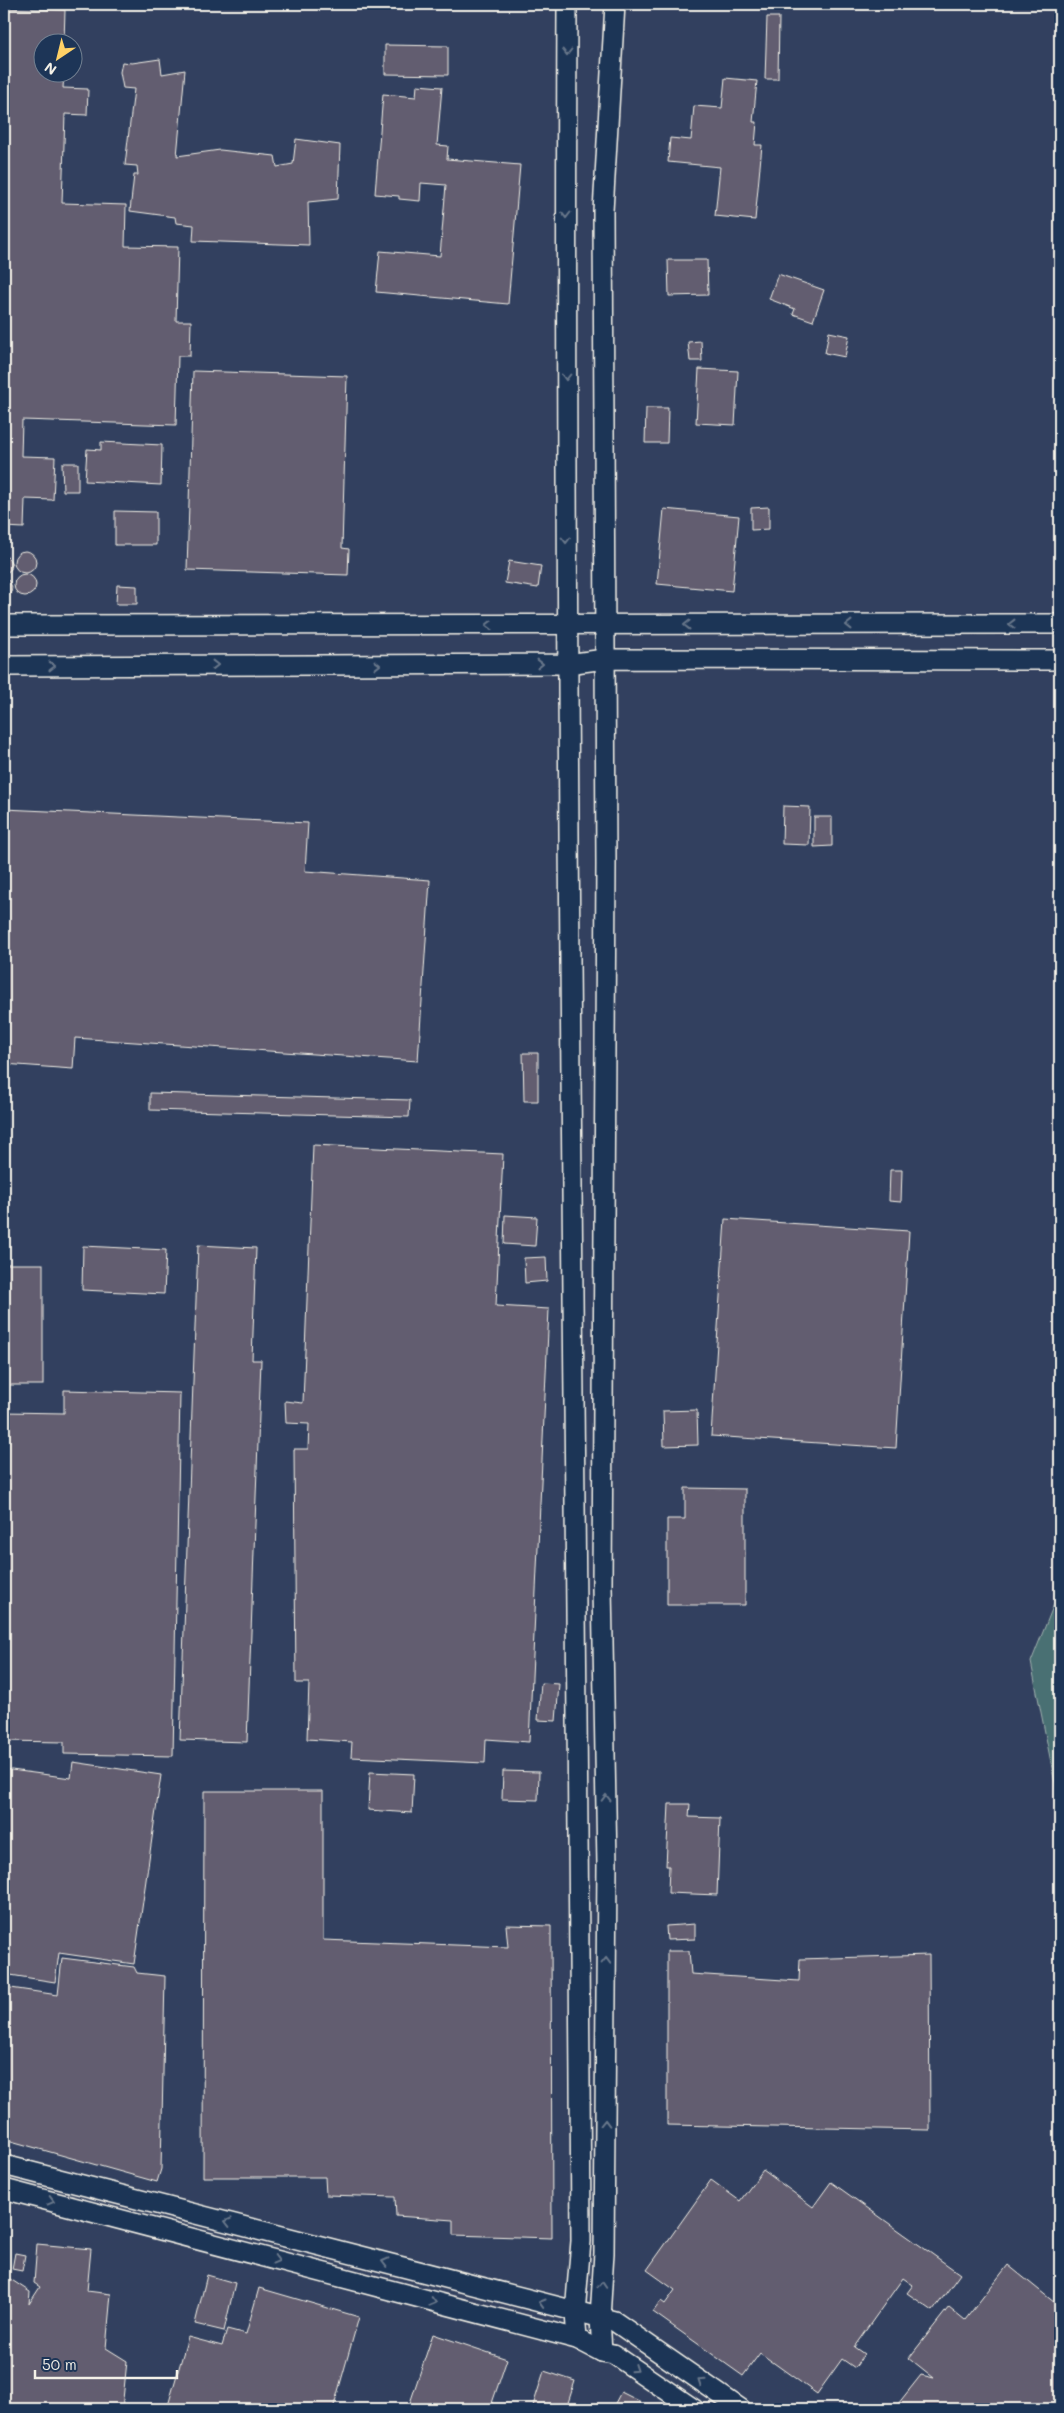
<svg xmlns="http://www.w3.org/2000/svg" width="1064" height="2413" font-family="Mali,sans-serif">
	<rect width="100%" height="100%" fill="#1d3557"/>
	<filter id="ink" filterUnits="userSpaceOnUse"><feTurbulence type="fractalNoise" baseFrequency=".02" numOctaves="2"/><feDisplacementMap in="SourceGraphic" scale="10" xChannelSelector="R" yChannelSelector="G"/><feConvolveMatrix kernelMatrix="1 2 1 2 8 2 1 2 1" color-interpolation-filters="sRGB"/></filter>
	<g filter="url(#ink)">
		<path fill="#32415e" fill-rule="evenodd" d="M4,4H1060V2409H4ZM42,42H72V72H42Z"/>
		<polygon fill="#4a7073" stroke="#9fb0ae" points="1060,1589 1060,1808 1031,1662"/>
		<g fill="#625d70" stroke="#f4f1e8">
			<polygon points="4,8 65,10 64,42 42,42 42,72 64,72 63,88 88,89 87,115 65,114 62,203 126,205 125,246 178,247 176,321 191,321 190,356 178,356 176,425 22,420 21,456 55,457 53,500 25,499 24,528 4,527"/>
			<polygon points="767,17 779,17 778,79 765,79"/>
			<polygon points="385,45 448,46 448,75 385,74"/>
			<polygon points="160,59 162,74 185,70 177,156 220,150 275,156 277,167 293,164 296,139 340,145 338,199 308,202 309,245 193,241 194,225 176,223 175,217 130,211 134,175 138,175 137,166 125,165 134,89 123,88 120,72 122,62 132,63"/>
			<polygon points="725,78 757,81 753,122 757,122 755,145 762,145 755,220 715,216 720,167 668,162 670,138 691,140 694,106 722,108"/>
			<polygon points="417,85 442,87 437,145 448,146 447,159 520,165 508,304 376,292 380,251 440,256 446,185 421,183 420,201 399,199 399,196 375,194 383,94 416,97"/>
			<polygon points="668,260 707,260 708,295 669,296"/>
			<polygon points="778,274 824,290 813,321 793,314 795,309 769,299"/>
			<polygon points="829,332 849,336 845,357 825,353"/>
			<polygon points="701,341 702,361 690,361 688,342"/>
			<polygon points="699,369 738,371 735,425 696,423"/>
			<polygon points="193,371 347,376 342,548 349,549 348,575 187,570"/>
			<polygon points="646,408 668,408 667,443 645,443"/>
			<polygon points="101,442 162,445 161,485 85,481 87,449 101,450"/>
			<polygon points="62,463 78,463 78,491 63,491"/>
			<polygon points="769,507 769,529 751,530 751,508"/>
			<polygon points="664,509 739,516 732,591 657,584"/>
			<polygon points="115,511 156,512 156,545 115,545"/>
			<circle cx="25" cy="562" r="11"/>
			<polygon points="4,554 9,559 12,564 11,569 4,575"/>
			<polygon points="509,561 541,566 538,588 505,583"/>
			<circle cx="25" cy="585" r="11"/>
			<polygon points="4,577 9,581 12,587 11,593 4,598"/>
			<polygon points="117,585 137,586 137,604 116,604"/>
			<polygon points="783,806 810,807 809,845 782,844"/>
			<polygon points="4,809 308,823 305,871 430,880 418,1061 75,1038 73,1069 4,1064"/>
			<polygon points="814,817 832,817 832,846 814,847"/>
			<polygon points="523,1053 538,1053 538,1101 524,1101"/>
			<polygon points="150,1093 410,1100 409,1117 150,1110"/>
			<polygon points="313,1145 503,1154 496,1306 549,1309 529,1742 486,1739 485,1763 351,1757 352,1742 307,1739 309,1683 296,1683 294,1449 308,1449 309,1424 286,1423 285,1401 303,1403"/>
			<polygon points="890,1170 902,1170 901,1202 889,1201"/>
			<polygon points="505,1215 537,1217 535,1246 504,1244"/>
			<polygon points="725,1219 909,1231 896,1448 711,1436"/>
			<polygon points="198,1245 256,1248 252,1360 261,1360 247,1742 180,1740"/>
			<polygon points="83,1246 166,1250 164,1294 82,1290"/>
			<polygon points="546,1257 547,1281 525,1283 524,1258"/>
			<rect x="4" y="1264" width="39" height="121"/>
			<polygon points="64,1390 180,1393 173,1756 64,1754 64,1742 4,1741 4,1412 64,1413"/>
			<polygon points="697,1410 698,1445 664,1446 663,1411"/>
			<polygon points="685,1488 745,1489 745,1605 667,1605 667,1519 685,1519"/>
			<polygon points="541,1683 559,1684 556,1721 538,1720"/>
			<polygon points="73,1762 161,1775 134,1964 59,1953 55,1982 4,1974 4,1769 71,1778"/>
			<polygon points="503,1771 539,1772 538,1800 502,1799"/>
			<polygon points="370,1772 414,1774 412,1813 368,1810"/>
			<polygon points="204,1791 323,1791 323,1940 508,1947 506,1925 551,1926 552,2238 453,2235 453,2220 396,2216 395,2197 326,2195 325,2177 203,2177"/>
			<polygon points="669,1804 690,1804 689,1817 720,1818 717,1895 668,1893 669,1866 666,1866"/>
			<polygon points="695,1924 695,1939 667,1940 666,1926"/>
			<polygon points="667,1951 689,1951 691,1974 799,1981 800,1959 929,1955 930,2130 667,2125"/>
			<polygon points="62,1958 134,1967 137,1973 165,1976 161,2169 157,2182 4,2139 4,1987 58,1995"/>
			<polygon points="763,2170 813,2207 831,2182 960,2274 933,2311 907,2293 913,2285 903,2278 854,2347 864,2354 855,2368 842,2359 817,2394 760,2353 743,2376 653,2312 661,2301 665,2304 675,2290 647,2270 711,2180 740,2201"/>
			<polygon points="4,2224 7,2224 4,2263"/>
			<polygon points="37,2244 91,2249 87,2291 111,2294 106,2348 127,2361 122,2409 4,2409 4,2275 30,2292 29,2304 40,2287 34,2283"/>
			<polygon points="15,2253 25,2255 22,2271 12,2269"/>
			<polygon points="1008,2265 1060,2307 1060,2409 905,2409 898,2404 921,2375 934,2378 909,2358 949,2307 965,2320"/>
			<polygon points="207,2275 235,2283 224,2331 195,2324"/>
			<polygon points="259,2288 359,2317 333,2409 167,2409 188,2337 222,2346 227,2329 246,2334"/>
			<polygon points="433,2334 507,2359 490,2409 408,2409"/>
			<polygon points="544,2371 575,2381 566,2409 532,2409"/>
			<polygon points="621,2392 641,2402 638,2409 612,2409"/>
		</g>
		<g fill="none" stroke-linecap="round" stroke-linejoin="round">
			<g stroke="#f4f1e8" stroke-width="22">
				<g id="minor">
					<path d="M567,4C564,749 577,1495 581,2241L575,2313L577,2339"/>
					<polyline points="4,625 1060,624"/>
					<polyline points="4,666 567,664 605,659 1060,660"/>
					<polyline points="4,2165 614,2321 741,2409"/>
					<polyline points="4,2189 577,2339 602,2352 613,2354 694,2409"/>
					<polyline points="602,2352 600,2318 604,2253 607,1865 602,1586 606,865 603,211 615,4"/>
				</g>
			</g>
			<use href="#minor" stroke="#1d3557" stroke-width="19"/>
		</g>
		<defs><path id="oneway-chevron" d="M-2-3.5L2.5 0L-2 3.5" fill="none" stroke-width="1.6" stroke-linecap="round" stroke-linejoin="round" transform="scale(1.25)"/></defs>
		<g stroke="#68778a">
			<use href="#oneway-chevron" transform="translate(567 52) rotate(90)"/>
			<use href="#oneway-chevron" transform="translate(566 215) rotate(90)"/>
			<use href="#oneway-chevron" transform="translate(566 377) rotate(90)"/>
			<use href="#oneway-chevron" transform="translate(566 540) rotate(90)"/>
			<use href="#oneway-chevron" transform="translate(1012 624) rotate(180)"/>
			<use href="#oneway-chevron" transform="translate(489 625) rotate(-180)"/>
			<use href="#oneway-chevron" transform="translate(687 625) rotate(180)"/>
			<use href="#oneway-chevron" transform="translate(849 625) rotate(180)"/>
			<use href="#oneway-chevron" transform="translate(540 664)"/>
			<use href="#oneway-chevron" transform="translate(215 665)"/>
			<use href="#oneway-chevron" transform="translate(377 665)"/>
			<use href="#oneway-chevron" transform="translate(52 666)"/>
			<use href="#oneway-chevron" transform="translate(606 1798) rotate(-91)"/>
			<use href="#oneway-chevron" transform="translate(606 1961) rotate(-89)"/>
			<use href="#oneway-chevron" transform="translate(605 2123) rotate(-89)"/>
			<use href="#oneway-chevron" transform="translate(51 2201) rotate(15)"/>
			<use href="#oneway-chevron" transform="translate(228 2222) rotate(-166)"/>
			<use href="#oneway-chevron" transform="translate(276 2260) rotate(15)"/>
			<use href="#oneway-chevron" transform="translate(385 2262) rotate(-166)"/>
			<use href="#oneway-chevron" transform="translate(602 2285) rotate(-86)"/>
			<use href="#oneway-chevron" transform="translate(433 2302) rotate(15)"/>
			<use href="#oneway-chevron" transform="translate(542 2303) rotate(-164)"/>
			<use href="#oneway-chevron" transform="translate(635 2369) rotate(34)"/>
			<use href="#oneway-chevron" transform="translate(701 2382) rotate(-146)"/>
		</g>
	</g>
	<rect width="1064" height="2413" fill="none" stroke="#1d3557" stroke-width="20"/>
	<rect x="10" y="10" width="1044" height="2393" fill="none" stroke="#f4f1e8" stroke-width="2" filter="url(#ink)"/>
	<g transform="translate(58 58) rotate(215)"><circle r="24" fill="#1d3557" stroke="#738091"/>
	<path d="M0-4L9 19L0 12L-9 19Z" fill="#ffd166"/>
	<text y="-8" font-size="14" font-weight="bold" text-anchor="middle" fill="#f4f1e8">N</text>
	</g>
	<path d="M35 2370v8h142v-8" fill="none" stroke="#f4f1e8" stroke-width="2.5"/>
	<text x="42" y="2370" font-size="15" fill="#f4f1e8" stroke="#1d3557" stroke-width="4" paint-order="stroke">50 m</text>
</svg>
